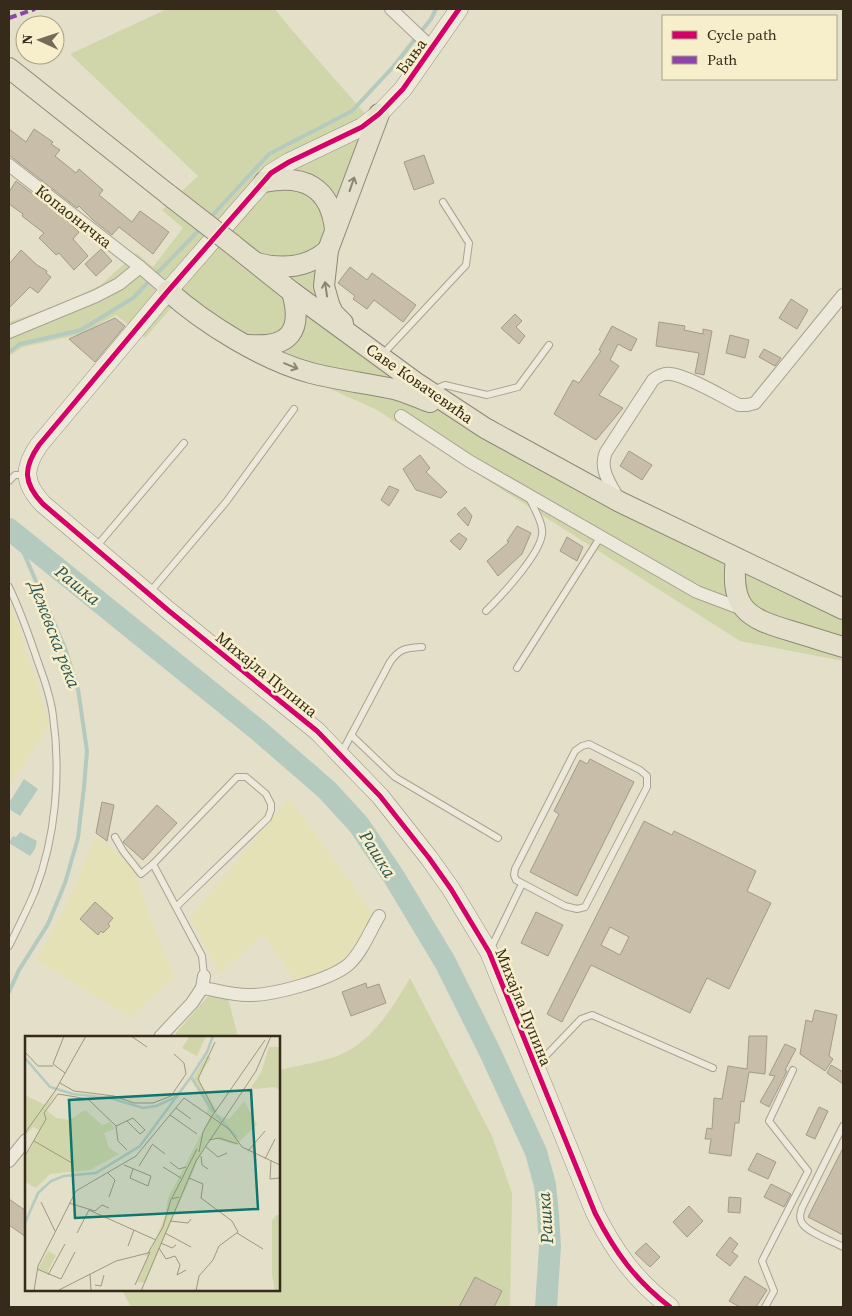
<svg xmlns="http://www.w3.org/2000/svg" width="852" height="1316" font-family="'Source Serif 4',serif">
	<rect width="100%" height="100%" fill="#e4dfc8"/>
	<g fill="#e5e1b7">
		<polygon points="9,598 50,725 9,786"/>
		<polygon points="289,798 379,922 355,967 302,990 263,935 219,974 190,917"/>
		<polygon points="96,836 132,865 153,926 175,977 130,1017 36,960 64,911"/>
	</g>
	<g fill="#d0d6a9">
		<polygon points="167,9 275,9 290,28 383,134 345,223 332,269 331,292 339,317 418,379 526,444 843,602 843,661 740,641 377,410 242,349 171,308 145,338 116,315 81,334 23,347 9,356 9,322 59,305 101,285 136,253 153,267 183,228 162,210 198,176 70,54"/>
		<path d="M410,978L492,1136L512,1193L510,1307H131L122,1290H279V1070C296,1066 327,1061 342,1054C374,1039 393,1007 410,978Z"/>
		<polygon points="210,994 228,998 238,1037 177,1037 176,1033"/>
	</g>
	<g fill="#b4cabf">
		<polygon points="24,779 38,789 20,816 9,809 9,803"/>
		<polygon points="20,832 37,841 35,849 30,856 9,843 13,836 16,837"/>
	</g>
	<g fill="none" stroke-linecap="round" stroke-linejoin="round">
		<g stroke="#b4cabf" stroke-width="4">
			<polyline points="209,219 269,154 352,111 393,67 431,19 436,9"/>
			<polyline points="9,352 20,344 81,330 133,298 201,228"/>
			<polyline points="9,992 19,970 48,924 65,883 78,838 84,787 87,751 78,689 65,648 15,533"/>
		</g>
		<polyline stroke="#b4cabf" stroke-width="22" points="9,529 259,731 327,790 359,825 394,877 445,962 489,1050 536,1152 545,1185 548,1214 550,1247 546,1307"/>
	</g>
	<g fill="#c7bda9" stroke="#a39a88" fill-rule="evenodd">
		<polygon points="9,129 26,142 34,129 53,142 51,144 60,150 55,156 76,173 79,169 103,190 99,195 132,222 140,211 169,232 153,254 119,227 112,235 93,220 79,206 77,208 9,155"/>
		<polygon points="424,155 434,183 414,190 404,162"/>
		<polygon points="16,181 69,222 79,232 73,239 88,256 74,270 59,253 56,255 39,238 44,233 22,216 23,214 9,204 9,192"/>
		<polygon points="101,249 112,261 96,276 85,264"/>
		<polygon points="21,250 37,265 47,271 46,273 51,277 38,293 30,287 9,308 9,264"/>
		<polygon points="350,267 367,280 372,273 416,305 403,322 374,300 367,309 353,299 355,296 338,283"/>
		<polygon points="791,299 808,310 797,329 779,318"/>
		<polygon points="515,314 522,321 516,327 525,336 519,344 501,328"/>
		<polygon points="115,318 125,326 95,362 69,339"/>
		<polygon points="659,322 685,326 684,330 703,334 703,329 712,331 704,375 695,373 699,353 656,346"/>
		<polygon points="612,326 637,339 631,351 618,344 610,360 619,366 599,395 623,408 596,440 554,414 573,380 579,383 601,351 599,350"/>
		<polygon points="730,335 749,340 745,358 726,353"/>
		<polygon points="764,349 781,358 775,366 759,357"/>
		<polygon points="629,451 652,465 642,480 620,466"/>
		<polygon points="420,455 430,468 426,472 447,492 441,498 416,490 403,469"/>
		<polygon points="389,486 399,490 389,506 381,500"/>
		<polygon points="465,507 472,516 468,526 457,514"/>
		<polygon points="517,526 531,533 522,554 498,576 487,561 509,542 507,541"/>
		<polygon points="459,533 467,539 460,550 450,541"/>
		<polygon points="567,537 583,547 577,561 560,551"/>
		<polygon points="590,759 634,782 577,896 530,872 559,814 554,811 580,760 587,764"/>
		<polygon points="102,802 114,805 107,841 96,833"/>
		<polygon points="157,805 177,823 143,860 123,842"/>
		<path d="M644,821L672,835L674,831L756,871L747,891L771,903L729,989L707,978L690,1013L591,965L562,1022L547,1014ZM610,927L629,937L620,955L601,945Z"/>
		<polygon points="95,902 113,918 108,924 110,926 103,933 101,931 98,935 80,919"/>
		<polygon points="536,912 563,925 548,956 521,943"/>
		<polygon points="366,983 367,988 379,984 386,1003 351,1016 342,992"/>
		<polygon points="815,1010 837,1015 829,1056 833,1059 825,1071 800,1054 806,1020 812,1022"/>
		<polygon points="749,1036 767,1036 765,1074 749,1072 744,1102 741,1101 739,1123 735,1123 731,1156 709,1153 711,1139 705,1139 707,1128 712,1129 714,1098 722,1099 728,1066 747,1069"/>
		<polygon points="785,1044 796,1049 785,1070 787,1071 769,1107 760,1102 775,1076 769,1075"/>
		<polygon points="831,1065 843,1072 843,1084 827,1073"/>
		<polygon points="819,1107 828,1111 815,1139 806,1135"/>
		<polygon points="843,1148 843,1235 808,1217"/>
		<polygon points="757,1153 776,1162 768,1179 748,1170"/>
		<polygon points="771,1184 791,1194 784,1207 764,1197"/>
		<polygon points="729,1197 741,1198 740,1213 728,1212"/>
		<polygon points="9,1199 26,1211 26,1237 9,1225"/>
		<polygon points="689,1206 703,1221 687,1237 673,1222"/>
		<polygon points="730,1237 738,1244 732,1252 738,1256 730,1266 716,1255"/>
		<polygon points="646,1243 660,1257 650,1267 635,1253"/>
		<polygon points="745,1276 767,1290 756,1307 740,1307 729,1301"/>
		<polygon points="475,1277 502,1291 494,1307 459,1307"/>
	</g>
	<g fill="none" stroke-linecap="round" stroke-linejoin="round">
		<g stroke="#a8a292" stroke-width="8">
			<g id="lane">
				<polyline points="383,354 466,265 469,243 443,202"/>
				<polyline points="433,390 445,385 487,395 518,387 549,345"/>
				<polyline points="9,481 15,475 26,475"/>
				<polyline points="96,547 184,443"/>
				<path d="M9,587C21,612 30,638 39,665C45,681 51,699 53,716C61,773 56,837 35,891C27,910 18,928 9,946"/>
				<polyline points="150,592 226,502 294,409"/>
				<path d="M486,611C501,596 546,549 542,529C541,519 533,507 529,497"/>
				<polyline points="517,668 601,536"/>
				<polyline points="351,735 395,777 498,838"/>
				<polygon points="589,744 640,770 647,776 647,787 585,907 577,909 565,906 516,880 514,875 515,869 575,751 582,746"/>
				<path d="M341,754L390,662C400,648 406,648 422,647"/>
				<polyline points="115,837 123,851 141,874 153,864"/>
				<polyline points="176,907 268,818 271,810 271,804 266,794 246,777 237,777 153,864 202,956 204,976"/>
				<polyline points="491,948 522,884"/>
				<polyline points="537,1065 581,1019 592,1015 713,1068"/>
				<path d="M843,1126L802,1208C800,1214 799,1218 802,1223C807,1232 834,1242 843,1247"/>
				<polyline points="765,1307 774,1291 762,1261 808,1171 769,1121 793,1070"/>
			</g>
		</g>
		<g stroke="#a8a292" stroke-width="14">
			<g id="street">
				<polyline points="391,9 432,48"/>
				<polyline points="9,165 140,267"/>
				<polyline points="9,332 96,296 119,284 140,267 168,291"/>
				<polyline points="401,416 469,461 697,592 745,610"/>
				<path d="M620,502C612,486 598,470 606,452L653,380C658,376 664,373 671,374C688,376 723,397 739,405H747L755,403L843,295"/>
				<path d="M202,988C217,990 232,995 247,995C271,996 331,980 349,964C362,952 370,931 379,916"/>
				<polyline points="160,1037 192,1003 202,988 204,976"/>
				<polyline points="9,1161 26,1140"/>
			</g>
		</g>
		<g stroke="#989182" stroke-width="19">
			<path id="secondary" d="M459,9L403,89L379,114L362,127L289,162L271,173L168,291L39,445C23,468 23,483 43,504L169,611L317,731L380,796L429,858L451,889L489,952L595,1213C615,1252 635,1280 670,1307"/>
		</g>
		<g stroke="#8e8879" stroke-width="22">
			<g id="primary">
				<polyline points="9,68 169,195"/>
				<path d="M264,182C304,174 330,187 335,229"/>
				<polyline points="232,244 292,292 415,382 485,428 620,502 843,609"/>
				<path d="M257,263C283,270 307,268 328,250"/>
				<path d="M168,291C205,324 263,360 311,373C338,380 366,383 394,389C406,392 418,398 430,402"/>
				<polyline points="343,323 333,313 329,304 324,286 328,250 379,114"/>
				<path d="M249,345C290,348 303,331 292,292"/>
				<path d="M736,558C730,608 746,618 791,631C808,636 826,642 843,647"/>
			</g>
		</g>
		<use href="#lane" stroke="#ece8da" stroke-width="6"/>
		<use href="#street" stroke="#ece8da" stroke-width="12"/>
		<use href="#secondary" stroke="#ece8da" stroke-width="18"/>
		<use href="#primary" stroke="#e3dfcb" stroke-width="20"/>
		<g stroke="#8e8879" stroke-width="22" stroke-linecap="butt">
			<polyline id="primary-bridge" points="169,195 232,244"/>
		</g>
		<use href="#primary-bridge" stroke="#e3dfcb" stroke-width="20"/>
		<polyline stroke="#8e44ad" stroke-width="4" stroke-dasharray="8 4" stroke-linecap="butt" points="9,18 35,9"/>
		<g stroke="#f7efcc" stroke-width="8">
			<path id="cycleway" d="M459,9L403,89L379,114L362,127L289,162L271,173L168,291L39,445C23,468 23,483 43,504L169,611L317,731L380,796L429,858L451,889L489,952L595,1213C615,1252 635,1280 670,1307"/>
		</g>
		<use href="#cycleway" stroke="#d6006c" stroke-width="5"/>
	</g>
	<defs><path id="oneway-shaft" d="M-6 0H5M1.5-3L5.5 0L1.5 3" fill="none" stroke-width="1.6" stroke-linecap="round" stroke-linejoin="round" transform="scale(1.25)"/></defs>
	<g stroke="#8c8572">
		<use href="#oneway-shaft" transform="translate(352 184) rotate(-71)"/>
		<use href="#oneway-shaft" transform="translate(326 289) rotate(-98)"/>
		<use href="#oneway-shaft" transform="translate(291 366) rotate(22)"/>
	</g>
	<g text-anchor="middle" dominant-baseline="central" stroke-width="5" stroke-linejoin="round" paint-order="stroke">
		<g font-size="16" fill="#362b1a" stroke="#f7efcc">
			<text transform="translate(411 56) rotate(-54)">Бања</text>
			<text transform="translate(74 216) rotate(38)">Копаоничка</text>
			<text transform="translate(420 383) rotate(35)">Саве Ковачевића</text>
			<text transform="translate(267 674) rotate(39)">Михајла Пупина</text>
			<text transform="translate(524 1007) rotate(68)">Михајла Пупина</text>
		</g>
		<g font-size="18" font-style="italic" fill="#295557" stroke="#f7efcc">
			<text transform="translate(78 585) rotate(39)">Рашка</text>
			<text transform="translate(55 634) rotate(69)">Дежевска река</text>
			<text transform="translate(378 854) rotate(58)">Рашка</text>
			<text transform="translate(545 1218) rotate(-94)">Рашка</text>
		</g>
	</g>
	<g transform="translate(25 1036)">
		<rect width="255" height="255" fill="#e4dfc8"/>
		<path d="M165,0H181L172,20L157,12ZM244,11H255V54L249,51L230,53L226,51L236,37ZM182,19L186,22L174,40L175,46L192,75L191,78L204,83L219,65L232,88L211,109L188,102L177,115L120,247L112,246L123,220H119L127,212L140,180L143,162L185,81L181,77L183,73L178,60L167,44ZM32,55L21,74L31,82L44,84L60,74L77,89L85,86L90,93L79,97L84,112L94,118L65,134L25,138L11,152L0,146V123L14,94L8,91L0,100V59L20,69ZM251,179H255V255H250L247,238V185ZM23,215L31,219L22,237L13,233Z" fill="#d0d6a9"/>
		<path fill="none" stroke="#b4cabf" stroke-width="2.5" d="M0,22L25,51L48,58L85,62L118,72L131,70L153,60M166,41L188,76M191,79L212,101M0,187L13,157L26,145L39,140L71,137L115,110L166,41L182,16L188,0"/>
		<path fill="none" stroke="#9e9782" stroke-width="1" d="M39,0L28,28L40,37M106,0L122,11M0,16L13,30H28M35,47L49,55L89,60L109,67H128L146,60L161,38L159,27L149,18M151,72L166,83M190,76L240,4M145,79L172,98M187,80L190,76L173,43L190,6M91,90L93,105L102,114M0,97L30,55L61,0M184,104L194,102L213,108M9,105L47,127M127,108L140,118M180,110L193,121L202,117M223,115L240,95M174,116L178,96L187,80M0,120L21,83L19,77L33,58L63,63L91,90L108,82L120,94L115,98L102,85M176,120L177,129L183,133M240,123L250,103M246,124L245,143L255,142M145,126L154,133L161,131M99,129L126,140L123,150L105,142L108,133M114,130L127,109M138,131L156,142M82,136L90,144L84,161M164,142L178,148L176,162L207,185L213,196L194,210L188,224L174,240L171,255M147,162L172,113M16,166L30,195M44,167L70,175L77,169L84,172M145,185L163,187L166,183M52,197L64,174L131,204M140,197L166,211M212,197L238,213M136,207L147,212L151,209M103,210L109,194M134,212L141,223L150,220L155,229L152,239L161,234M12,233L36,243L50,216M65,238L66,255M23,239L40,208M70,249L76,250L79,239M110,249L125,216M9,255L13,230L51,155L111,120L159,62L204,93L217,111L255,129M32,255L91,225L123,217L138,191L146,163L154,161M116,255L171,125L231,35L246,0"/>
		<path fill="#0f766e" fill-opacity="0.15" stroke="#0f766e" stroke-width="2.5" d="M226,54L233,173L50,182L44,64Z"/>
		<rect width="255" height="255" fill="none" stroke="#362b1a" stroke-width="2.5"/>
	</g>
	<rect width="852" height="1316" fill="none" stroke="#362b1a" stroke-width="20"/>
	<rect x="662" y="15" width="175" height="65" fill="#f7efcc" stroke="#aaa185"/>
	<rect x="672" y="31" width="25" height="8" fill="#d6006c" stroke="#aaa185"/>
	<text x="707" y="40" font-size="15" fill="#362b1a">Cycle path</text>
	<rect x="672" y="56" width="25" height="8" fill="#8e44ad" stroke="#aaa185"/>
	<text x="707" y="65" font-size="15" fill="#362b1a">Path</text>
	<g transform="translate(40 40) rotate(273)"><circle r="24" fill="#f7efcc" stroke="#aaa185"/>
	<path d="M0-4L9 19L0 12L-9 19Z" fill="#736a57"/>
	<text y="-8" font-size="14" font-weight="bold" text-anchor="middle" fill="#362b1a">N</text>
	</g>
</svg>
